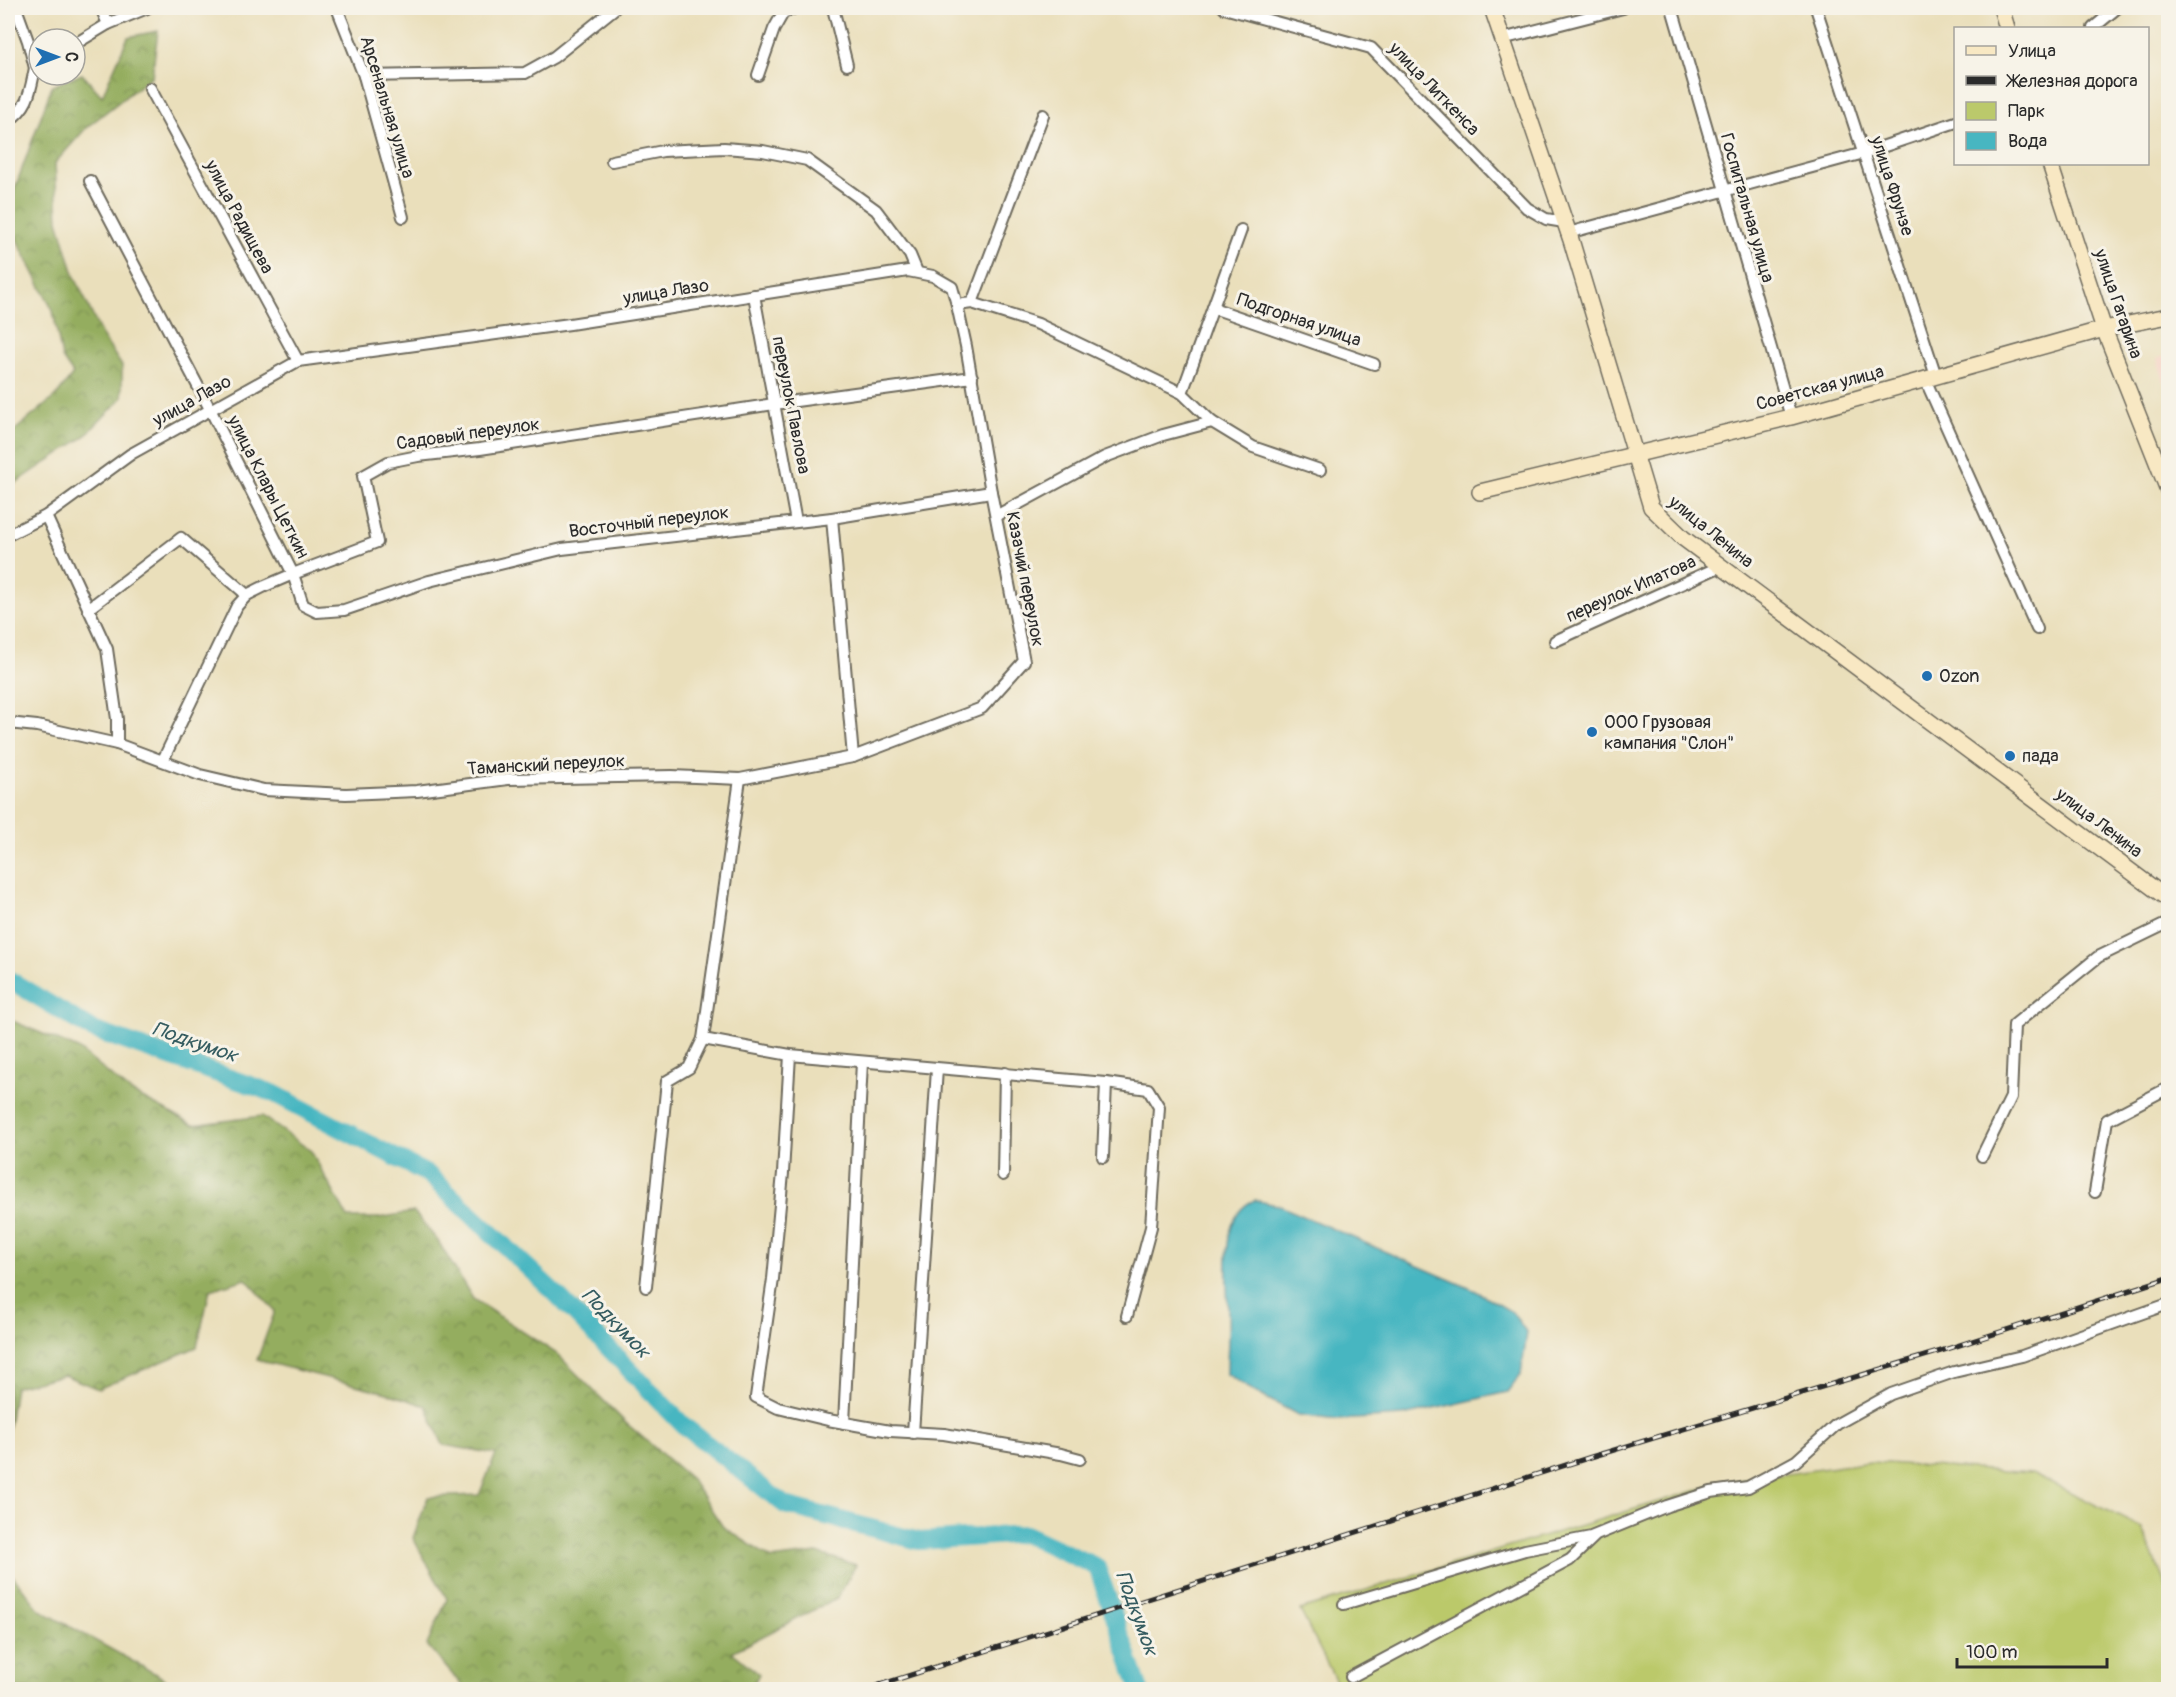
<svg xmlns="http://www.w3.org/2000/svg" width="2176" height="1697" font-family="Pangolin,sans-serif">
	<defs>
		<pattern id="forest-crowns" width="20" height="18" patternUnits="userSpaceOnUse" patternTransform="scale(1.5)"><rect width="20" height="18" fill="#94ad5f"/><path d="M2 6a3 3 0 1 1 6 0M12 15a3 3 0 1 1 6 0" fill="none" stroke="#798d4f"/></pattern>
	</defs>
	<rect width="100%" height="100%" fill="#f7f3e8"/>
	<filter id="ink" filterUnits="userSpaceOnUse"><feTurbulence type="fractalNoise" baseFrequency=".0167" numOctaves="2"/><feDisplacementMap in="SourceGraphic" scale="12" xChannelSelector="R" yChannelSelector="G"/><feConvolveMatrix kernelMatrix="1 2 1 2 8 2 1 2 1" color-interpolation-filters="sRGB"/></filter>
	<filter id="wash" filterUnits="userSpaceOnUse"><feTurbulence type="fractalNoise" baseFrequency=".008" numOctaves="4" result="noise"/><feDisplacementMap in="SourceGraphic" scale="24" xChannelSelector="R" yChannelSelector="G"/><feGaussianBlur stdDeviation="1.35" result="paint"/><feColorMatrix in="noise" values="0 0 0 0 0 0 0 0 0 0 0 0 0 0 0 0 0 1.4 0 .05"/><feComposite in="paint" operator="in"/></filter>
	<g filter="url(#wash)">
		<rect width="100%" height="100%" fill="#eadfbb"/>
		<polygon fill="#f6d2c4" points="2168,355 2168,395 2157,359"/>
		<g fill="url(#forest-crowns)" stroke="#606c45" stroke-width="1.5">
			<polygon points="158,31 152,76 87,127 55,163 58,220 74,275 102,336 122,366 122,398 84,437 8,488 8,436 57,395 73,374 62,358 53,311 8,222 15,188 52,86 82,74 102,96 128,37"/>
			<polygon points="8,1019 78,1049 131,1092 193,1125 262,1116 311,1151 348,1218 378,1218 414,1212 438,1241 473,1299 557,1354 626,1423 691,1479 723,1527 772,1559 817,1553 856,1565 837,1598 732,1652 759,1674 751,1689 465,1689 427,1645 447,1599 413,1538 428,1497 479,1495 496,1454 443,1445 426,1406 387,1393 257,1360 275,1311 246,1279 210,1290 197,1347 98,1389 64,1375 15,1387 8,1432"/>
			<polygon points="8,1570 40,1610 165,1679 173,1689 8,1689"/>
		</g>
		<polygon fill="#bbc96b" stroke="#737a4b" stroke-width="1.5" points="1871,1462 2032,1473 2142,1528 2168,1591 2168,1689 1494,1690 1477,1684 1469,1690 1340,1689 1300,1610 1721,1483"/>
		<path fill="#47b6c1" stroke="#397076" stroke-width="1.5" d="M1255,1200L1280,1206L1476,1291L1512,1312L1527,1333L1521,1374L1507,1392L1403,1416L1338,1420L1298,1415L1255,1392L1227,1374C1227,1354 1229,1334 1228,1314C1228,1282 1217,1214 1255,1200Z"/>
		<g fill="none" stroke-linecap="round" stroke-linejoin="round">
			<polyline stroke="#47b6c1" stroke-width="18" points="8,979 93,1030 273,1093 429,1175 555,1293 683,1425 785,1505 919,1541 1025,1534 1097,1567 1140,1690"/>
		</g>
	</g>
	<g filter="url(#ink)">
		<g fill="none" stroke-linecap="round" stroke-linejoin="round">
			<g stroke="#6e6a5d" stroke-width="14">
				<g id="street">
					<polyline points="16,8 28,41 35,68"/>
					<polyline points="101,8 108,24"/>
					<polyline points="337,8 364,76 403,217"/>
					<polyline points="833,8 847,65"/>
					<polyline points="1224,8 1371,48 1527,208 1546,219 1564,222"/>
					<polyline points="1672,8 1791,417"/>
					<polyline points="1816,8 1936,376"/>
					<polyline points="2093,28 2117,8"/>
					<polyline points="1502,39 1623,8"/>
					<polyline points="75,44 108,24 147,8"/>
					<polyline points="758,75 774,29 783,13 795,8"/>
					<polyline points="364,76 525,73 554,57 615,8"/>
					<polyline points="150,88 298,361"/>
					<path d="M8,121C29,107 30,92 35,68L39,66"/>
					<polyline points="612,161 663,151 724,148 763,151 807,160 876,210 910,255 917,272"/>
					<polyline points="90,181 210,409 293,574 303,605 317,612 344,610 429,581 562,549 832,518 991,492"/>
					<polyline points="1568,233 1864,153 1956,122"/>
					<polyline points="754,295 796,522"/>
					<polyline points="972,303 1043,115"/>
					<polyline points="1213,308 1374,364"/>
					<polyline points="1925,379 2037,629"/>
					<polyline points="1182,393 1241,230"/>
					<polyline points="46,516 107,649 117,719 117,744"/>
					<polyline points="996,516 1105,457 1163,435 1212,422"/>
					<polyline points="8,535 46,516 131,454 298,361 570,324 908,271 933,276 952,287 957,305 972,303 1038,324 1182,393 1212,422 1253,447 1320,470"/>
					<polyline points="88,609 181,538 247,595"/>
					<polyline points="1555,641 1721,566"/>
					<polyline points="8,723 37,726 117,744 200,775 264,790 346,794 417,791 508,779 672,776 740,779 853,757 832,518"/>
					<polyline points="853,757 982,708 1024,661 991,492 966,346 957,305"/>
					<polyline points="163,760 237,606 247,595 265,586 293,574 377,542 363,476 388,462 418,456 480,449 774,404 972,377"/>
					<polyline points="740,779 703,1039 790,1055 1106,1083 1148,1089 1159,1107 1151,1227 1127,1316"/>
					<polyline points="790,1055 783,1173 773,1279 756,1397 778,1408 828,1420 890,1431 944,1434 1061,1454 1080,1459"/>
					<polyline points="1982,1156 2011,1097 2014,1025 2098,957 2168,923"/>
					<polyline points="1103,1157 1106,1083"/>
					<polyline points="1003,1175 1005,1073"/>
					<polyline points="2095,1192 2107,1120 2168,1088"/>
					<polyline points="646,1287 667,1081 689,1068 703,1039"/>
					<polyline points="844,1423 862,1062"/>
					<polyline points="913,1433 937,1069"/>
					<polyline points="1344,1604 1525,1550 1591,1537 1667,1506 1711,1492 1748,1487 1796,1461 1837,1424 1891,1394 1954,1372 2022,1356 2168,1304"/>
					<polyline points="1351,1677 1570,1560 1594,1537"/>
				</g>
			</g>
			<g stroke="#6e6a5d" stroke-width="18">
				<g id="secondary">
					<polyline points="1492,8 1571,240 1651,507 1683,538 2168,899"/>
					<polyline points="2001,8 2007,28"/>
					<polyline points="2050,164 2104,329 2168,490"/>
					<polyline points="1480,492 1791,417 2104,329 2168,316"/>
				</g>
			</g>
			<use href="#street" stroke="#fff" stroke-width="10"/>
			<use href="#secondary" stroke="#f8e8c3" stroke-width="15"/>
			<g stroke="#2b2b2b" stroke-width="5">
				<polyline id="rail" points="864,1690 1591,1457 1941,1351 2168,1278"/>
			</g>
			<use href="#rail" stroke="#f7f3e8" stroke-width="3" stroke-dasharray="9" stroke-linecap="butt"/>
		</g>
	</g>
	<g fill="#1f6fb2" stroke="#f7f3e8" stroke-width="2">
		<circle cx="1927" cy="676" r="6"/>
		<circle cx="1592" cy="732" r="6"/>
		<circle cx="2010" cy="756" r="6"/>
	</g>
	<g text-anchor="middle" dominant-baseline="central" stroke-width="6" stroke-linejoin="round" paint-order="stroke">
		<g font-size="18" fill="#2b2b2b" stroke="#f7f3e8">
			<text transform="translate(1434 89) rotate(46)">улица Литкенса</text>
			<text transform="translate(387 107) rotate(73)">Арсенальная улица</text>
			<text transform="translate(1892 186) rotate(72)">улица Фрунзе</text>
			<text transform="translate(1747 208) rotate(74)">Госпитальная улица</text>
			<text transform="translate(239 217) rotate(62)">улица Радищева</text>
			<text transform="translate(666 292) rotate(-9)">улица Лазо</text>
			<text transform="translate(2118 304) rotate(71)">улица Гагарина</text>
			<text transform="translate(1299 320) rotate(19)">Подгорная улица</text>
			<text transform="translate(1820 388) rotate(-15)">Советская улица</text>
			<text transform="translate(192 401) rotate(-29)">улица Лазо</text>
			<text transform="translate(791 405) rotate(79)">переулок Павлова</text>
			<text transform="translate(468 434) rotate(-8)">Садовый переулок</text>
			<text transform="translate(268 487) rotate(63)">улица Клары Цеткин</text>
			<text transform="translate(649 522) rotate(-7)">Восточный переулок</text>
			<text transform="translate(1711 532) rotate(39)">улица Ленина</text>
			<text transform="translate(1025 579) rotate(79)">Казачий переулок</text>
			<text transform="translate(1631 589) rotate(-24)">переулок Ипатова</text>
			<text transform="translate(546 765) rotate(-3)">Таманский переулок</text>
			<text transform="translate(2099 823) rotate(37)">улица Ленина</text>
		</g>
		<g font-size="18" fill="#2b2b2b" stroke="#f7f3e8" text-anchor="start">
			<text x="1939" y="676">Ozon</text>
			<text x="1604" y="722">ООО Грузовая<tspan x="1604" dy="21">кампания "Слон"</tspan></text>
			<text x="2022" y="756">пада</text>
		</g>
		<g font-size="20" font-style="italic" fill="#355c60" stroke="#f7f3e8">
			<text transform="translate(195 1042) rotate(19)">Подкумок</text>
			<text transform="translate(616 1323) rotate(46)">Подкумок</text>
			<text transform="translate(1137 1613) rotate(70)">Подкумок</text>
		</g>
	</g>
	<rect width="2176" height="1697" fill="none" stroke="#f7f3e8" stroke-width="30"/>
	<rect x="1954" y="27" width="195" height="138" fill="#f7f3e8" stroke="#a5a39c" stroke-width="1.5"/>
	<rect x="1966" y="46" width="30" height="9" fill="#f8e8c3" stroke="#a5a39c" stroke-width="1.5"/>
	<text x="2008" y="57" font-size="18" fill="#2b2b2b">Улица</text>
	<rect x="1966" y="76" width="30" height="9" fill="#2b2b2b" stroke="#a5a39c" stroke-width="1.5"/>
	<text x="2008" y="87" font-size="18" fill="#2b2b2b">Железная дорога</text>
	<rect x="1966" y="102" width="30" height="18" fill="#bbc96b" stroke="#a5a39c" stroke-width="1.5"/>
	<text x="2008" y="117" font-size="18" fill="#2b2b2b">Парк</text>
	<rect x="1966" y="132" width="30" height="18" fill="#47b6c1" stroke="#a5a39c" stroke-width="1.5"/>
	<text x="2008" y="147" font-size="18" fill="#2b2b2b">Вода</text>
	<g transform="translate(57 57) rotate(90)"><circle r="28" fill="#f7f3e8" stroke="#a5a39c" stroke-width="1.5"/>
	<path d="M0-4.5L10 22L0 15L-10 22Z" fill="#1f6fb2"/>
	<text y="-9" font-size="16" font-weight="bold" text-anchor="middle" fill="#2b2b2b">С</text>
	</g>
	<path d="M1957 1658v9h150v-9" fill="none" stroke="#2b2b2b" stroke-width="3"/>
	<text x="1966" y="1658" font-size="18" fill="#2b2b2b" stroke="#f7f3e8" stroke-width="4.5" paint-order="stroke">100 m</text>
</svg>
